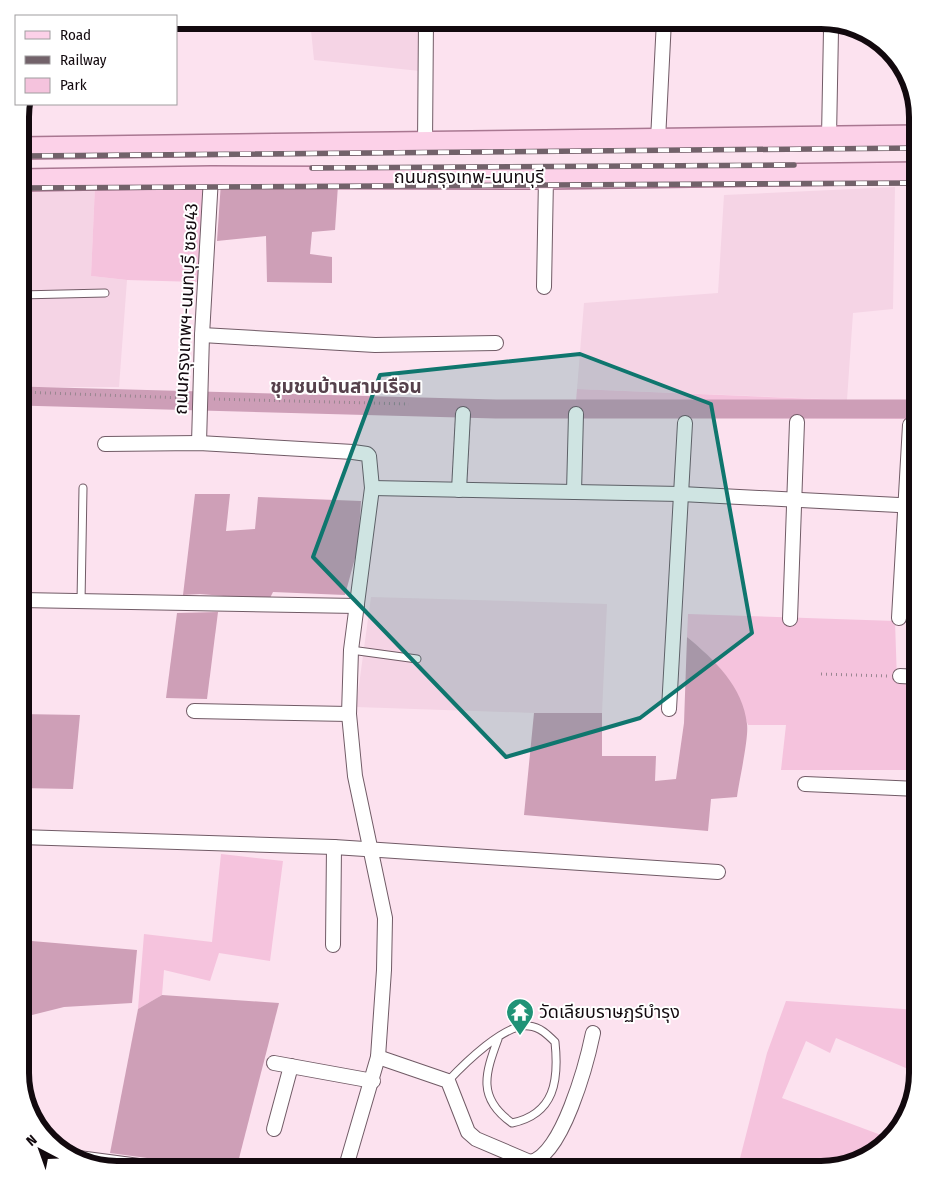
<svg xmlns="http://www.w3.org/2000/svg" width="938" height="1190" font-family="'Fira Sans Condensed','Noto Sans Thai',sans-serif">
	<rect width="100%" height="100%" fill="#fce2ef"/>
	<g fill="#f5d4e5">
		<polygon points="310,20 419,20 420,71 314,60"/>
		<polygon points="95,185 91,276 127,280 119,387 20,387 20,187"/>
		<polygon points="895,187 893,309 853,313 847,400 577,389 584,303 718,293 724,195"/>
		<polygon points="371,597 607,604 602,713 534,713 356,707"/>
	</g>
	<g fill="#f5c3dd">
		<polygon points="95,185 206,185 198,282 127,280 91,276"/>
		<polygon points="577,389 864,401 918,401 918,419 588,417 576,401"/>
		<path d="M688,614L895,621L897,682H918V770H781L786,725H748C732,680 724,668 687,637Z"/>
		<polygon points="221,854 283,861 270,961 219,953 210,981 164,970 162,995 138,1009 144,934 212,942"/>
		<polygon points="786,1001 918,1010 918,1044 908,1069 836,1038 830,1053 806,1041 782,1098 889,1138 875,1154 821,1170 737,1170 767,1053"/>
	</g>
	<g fill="#ce9fb7">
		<polygon points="221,182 338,185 335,230 312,232 310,254 332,257 332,283 267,282 266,236 217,241"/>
		<polygon points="195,494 230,494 226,531 255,529 258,497 361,501 358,547 345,595 273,592 269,600 200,594 183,595"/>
		<polygon points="218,612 207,699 166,698 177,613"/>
		<path d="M687,637C715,660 743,687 747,724C749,738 739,781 737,797L711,799L708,831L524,815L534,713H602V756H656L655,781L676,779L684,723Z"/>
		<polygon points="20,714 80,715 73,789 20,788"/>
		<polygon points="20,940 137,950 132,1003 64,1007 20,1018"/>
		<polygon points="162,995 279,1003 236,1170 110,1153 138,1009"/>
	</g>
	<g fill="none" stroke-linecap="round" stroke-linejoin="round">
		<polyline stroke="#cd9eb7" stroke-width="19" points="20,396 496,409 918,409"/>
		<g stroke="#715b66" stroke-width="9">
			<g id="service">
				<polyline points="20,295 105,293"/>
				<polyline points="81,602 83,488"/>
				<polyline points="351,650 417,659"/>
				<path d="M448,1081C463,1065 506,1022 529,1026C540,1027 548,1035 555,1042C559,1080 555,1114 512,1123C477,1098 485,1074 498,1039"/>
			</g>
		</g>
		<g stroke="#715b66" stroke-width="16">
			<g id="minor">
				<polyline points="826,20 831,30 829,137"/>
				<polyline points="658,140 664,20"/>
				<polyline points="425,143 426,20"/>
				<polyline points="544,287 546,178"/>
				<polyline points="202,335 375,345 496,343"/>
				<polyline points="199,443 202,335 211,177"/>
				<polyline points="105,444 199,443 353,452 367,454 369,456 372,488 351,650 349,714 355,776 385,918 384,970 378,1057 345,1170"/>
				<polyline points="372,488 681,494 918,506"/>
				<polyline points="459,490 463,414"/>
				<polyline points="574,492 576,414"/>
				<polyline points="20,600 357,606"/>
				<polyline points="899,618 910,425"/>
				<polyline points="790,619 797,422"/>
				<polyline points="900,676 918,677"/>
				<polyline points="669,709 685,423"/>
				<polyline points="194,711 349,714"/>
				<polyline points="805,784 918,789"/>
				<polyline points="20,837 334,847 718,872"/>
				<polyline points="333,945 334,847"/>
				<path d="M378,1057L448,1081L468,1132L476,1139L530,1162C562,1157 587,1062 593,1033"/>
				<polyline points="274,1063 373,1081"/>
				<polyline points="274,1129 291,1066"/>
				<polyline points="71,1157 169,1170"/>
			</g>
		</g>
		<g stroke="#a97791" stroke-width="24">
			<g id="primary">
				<polyline points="20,148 918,136"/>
				<polyline points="20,180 211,177 546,178 918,173"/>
			</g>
		</g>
		<g stroke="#998690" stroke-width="3" stroke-dasharray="1 4" stroke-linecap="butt">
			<polyline points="20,392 186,398"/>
			<polyline points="214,399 409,404"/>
			<polyline points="821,674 887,676"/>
		</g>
		<use href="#service" stroke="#fff" stroke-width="7"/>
		<use href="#minor" stroke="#fff" stroke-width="14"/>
		<use href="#primary" stroke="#fcd1e8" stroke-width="21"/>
		<g stroke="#72626a" stroke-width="5.5">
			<g id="rail">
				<polyline points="20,156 918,148"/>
				<polyline points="312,168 794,165"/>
				<polyline points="20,188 918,183"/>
			</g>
		</g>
		<use href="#rail" stroke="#fff" stroke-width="4" stroke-dasharray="11" stroke-linecap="butt"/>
	</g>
	<path fill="#0f766e" fill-opacity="0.2" stroke="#0f766e" stroke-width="4" stroke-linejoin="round" d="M580,354L711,404L752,633L640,718L506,757L313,557L380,375Z"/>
	<defs>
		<g id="temple-pin" transform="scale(1.4375)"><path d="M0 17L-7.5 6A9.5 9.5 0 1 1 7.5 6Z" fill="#1f9377" stroke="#fff"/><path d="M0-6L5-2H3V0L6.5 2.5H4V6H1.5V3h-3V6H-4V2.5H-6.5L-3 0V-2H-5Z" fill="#fff"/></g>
	</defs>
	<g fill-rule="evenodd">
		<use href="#temple-pin" x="520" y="1012"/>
	</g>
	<g text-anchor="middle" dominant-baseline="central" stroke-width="4" stroke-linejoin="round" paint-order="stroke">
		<g font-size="18" fill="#12090e" stroke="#fff">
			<text x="469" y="177">ถนนกรุงเทพ-นนทบุรี</text>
			<text transform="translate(186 309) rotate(-87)">ถนนกรุงเทพฯ-นนทบุรี ซอย43</text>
		</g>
		<g font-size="18" fill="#12090e" stroke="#fff" text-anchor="start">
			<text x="539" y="1012">วัดเลียบราษฏร์บำรุง</text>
		</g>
		<g font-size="19" font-weight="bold" fill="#56414c" stroke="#fff">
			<text x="346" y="386">ชุมชนบ้านสามเรือน</text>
		</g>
	</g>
	<path d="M0 0H938V1190H0ZM117 29H821A88 88 0 0 1 909 117V1073A88 88 0 0 1 821 1161H117A88 88 0 0 1 29 1073V117A88 88 0 0 1 117 29Z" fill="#fff" fill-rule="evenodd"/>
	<path fill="none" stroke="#12090e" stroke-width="6" d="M117 29H821A88 88 0 0 1 909 117V1073A88 88 0 0 1 821 1161H117A88 88 0 0 1 29 1073V117A88 88 0 0 1 117 29Z"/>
	<rect x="15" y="15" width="162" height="90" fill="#ffffff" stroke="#a09d9f"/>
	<rect x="25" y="31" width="25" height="8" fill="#fcd1e8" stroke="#a09d9f"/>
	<text x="60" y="40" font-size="15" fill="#12090e">Road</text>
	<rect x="25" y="56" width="25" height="8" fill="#72626a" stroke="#a09d9f"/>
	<text x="60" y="65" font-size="15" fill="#12090e">Railway</text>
	<rect x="25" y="78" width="25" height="15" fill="#f5c3dd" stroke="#a09d9f"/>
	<text x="60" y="90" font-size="15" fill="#12090e">Park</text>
	<g transform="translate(40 1150) rotate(319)" stroke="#ffffff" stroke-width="4" paint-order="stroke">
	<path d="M0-4L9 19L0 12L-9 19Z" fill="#12090e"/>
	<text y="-8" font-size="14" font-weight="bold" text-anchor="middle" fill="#12090e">N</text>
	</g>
</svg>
